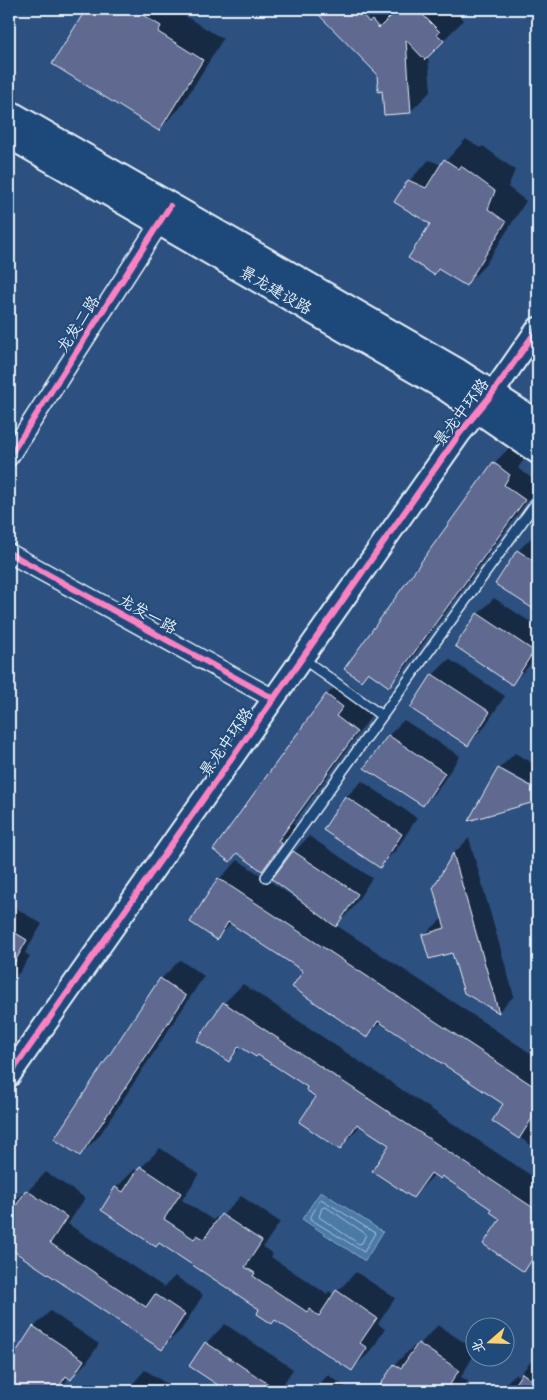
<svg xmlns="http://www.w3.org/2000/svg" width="547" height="1400" font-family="Itim,'LXGW WenKai TC',sans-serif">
	<rect width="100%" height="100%" fill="#2c507f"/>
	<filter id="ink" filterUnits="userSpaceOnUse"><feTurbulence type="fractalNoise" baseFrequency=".02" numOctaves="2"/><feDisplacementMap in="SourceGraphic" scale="10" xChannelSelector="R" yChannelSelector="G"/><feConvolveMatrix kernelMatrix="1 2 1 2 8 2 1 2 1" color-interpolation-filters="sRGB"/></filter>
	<g filter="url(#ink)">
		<polygon fill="#4b7aa7" stroke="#8aaac7" points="321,1191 383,1232 365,1261 302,1219"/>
		<g fill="#0007">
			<polygon points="87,9 178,9 177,11 223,39 180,108 159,129 54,64"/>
			<polygon points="315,9 457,9 459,11 457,13 464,20 428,55 431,91 410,112 384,89 378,74"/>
			<polygon points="466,139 480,148 483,146 515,170 508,187 526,201 486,264 466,285 440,268 434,274 431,224 409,181 429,160 442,165"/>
			<polygon points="510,447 525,458 518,468 538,483 538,486 404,670 389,685 369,671 361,679 494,463"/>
			<polygon points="534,535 538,538 538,611 497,583 518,551"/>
			<polygon points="494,598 538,627 538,651 528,667 512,683 478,614"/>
			<polygon points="449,659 505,696 483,729 467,745 433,675"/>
			<polygon points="342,679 358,690 351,700 372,715 293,824 297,827 278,854 262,870 239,852 230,861 327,695"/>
			<polygon points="538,702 538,717 532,713"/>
			<polygon points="404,720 460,756 438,789 423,805 389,735"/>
			<polygon points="515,753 538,766 538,789 502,769 502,772 538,792 538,800 471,819 499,769"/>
			<polygon points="362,781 417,818 396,850 380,866 346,797"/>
			<polygon points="309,836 372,878 352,909 336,925 538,1058 538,1150 494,1120 505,1103 382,1022 367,1036 305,970 232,923 217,938 219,879 238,860 306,905 294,852"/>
			<polygon points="469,838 514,996 499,1011 465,992 453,951 424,935 443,918 435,888 454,853"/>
			<polygon points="9,904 42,924 25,953 30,956 20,972 9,983"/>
			<polygon points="180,960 204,976 99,1136 80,1155 161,979"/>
			<polygon points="243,984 538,1180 538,1255 523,1270 501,1218 493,1209 442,1175 435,1174 413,1197 391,1145 361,1125 340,1148 317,1096 309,1087 259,1053 242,1046 229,1060 224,1003"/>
			<polygon points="160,1148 199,1174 182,1200 213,1220 217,1217 219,1219 241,1196 280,1222 263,1247 273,1254 271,1257 327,1294 329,1291 334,1295 356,1272 395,1298 378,1324 385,1329 371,1351 352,1369 160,1242 102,1210 116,1188 135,1169 138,1171"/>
			<polygon points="46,1172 85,1198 68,1224 164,1287 175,1276 203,1295 181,1330 162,1348 9,1247 9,1205 22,1193 24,1195"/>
			<polygon points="50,1311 99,1344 87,1362 71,1378 69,1377 60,1391 9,1391 9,1365 34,1327"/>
			<polygon points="225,1324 293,1369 279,1391 229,1391 191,1366 206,1343"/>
			<polygon points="438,1325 474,1349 474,1355 461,1377 468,1381 461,1391 388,1391 380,1386 395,1364 414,1346 417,1347"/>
			<polygon points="538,1354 538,1391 498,1391 515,1374 518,1376"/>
			<polygon points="145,1370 178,1391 126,1391"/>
			<polygon points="328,1375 352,1391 312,1391"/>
		</g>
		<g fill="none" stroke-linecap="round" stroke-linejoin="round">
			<g stroke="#a9c1d8" stroke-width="1">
				<polygon points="321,1199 375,1233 364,1252 310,1219"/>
				<polygon points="326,1207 366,1234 362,1243 359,1244 319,1217 322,1208"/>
			</g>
		</g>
		<g fill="#616a91" stroke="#e8f1f8">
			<polygon points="86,9 133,9 161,26 158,32 203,60 159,131 52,64"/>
			<polygon points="313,9 357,9 369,22 372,20 379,28 398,9 417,9 440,32 437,34 444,41 425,60 406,40 411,113 384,115 382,91 378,92 377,74"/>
			<polygon points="444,159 459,169 461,166 495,191 488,209 506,222 466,286 438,269 434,275 408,258 430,224 394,202 408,180 426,188"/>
			<polygon points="493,462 510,475 504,485 525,500 389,687 368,672 361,681 344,669"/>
			<polygon points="517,550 538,564 538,612 495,584"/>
			<polygon points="477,613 534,651 512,685 455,646"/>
			<polygon points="432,674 490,712 468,746 410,708"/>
			<polygon points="326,694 343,707 336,716 357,732 278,841 282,844 262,871 237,853 230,862 213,850"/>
			<polygon points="388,735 445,773 423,806 364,768"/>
			<polygon points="498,768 538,790 538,801 468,821"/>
			<polygon points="345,796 402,834 380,868 323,830"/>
			<polygon points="293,851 358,894 336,927 272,879"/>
			<polygon points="453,853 499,1013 464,993 452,953 429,959 422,935 445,928 433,888"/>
			<polygon points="218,878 538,1089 538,1109 519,1139 492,1121 503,1104 378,1021 367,1038 292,987 303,971 228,922 217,940 190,922"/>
			<polygon points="9,929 27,940 9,972"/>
			<polygon points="160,978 186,996 80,1156 54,1139"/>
			<polygon points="223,1002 538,1211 538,1250 524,1272 483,1244 500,1219 490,1212 491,1209 442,1176 440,1179 431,1173 413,1198 372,1171 389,1145 357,1124 340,1150 299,1122 316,1097 306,1090 307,1087 258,1055 256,1057 239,1046 229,1062 197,1041"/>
			<polygon points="140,1166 181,1193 164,1219 194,1239 197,1235 204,1239 221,1214 262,1241 245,1267 255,1273 253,1276 307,1312 309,1309 319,1316 336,1290 377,1318 360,1343 367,1348 352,1371 275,1320 272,1324 257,1314 259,1309 159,1243 156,1247 101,1210 115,1187 123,1192"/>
			<polygon points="26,1190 67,1217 50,1243 146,1307 155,1294 185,1314 162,1350 9,1248 9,1217"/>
			<polygon points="33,1326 84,1360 71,1380 66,1376 56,1391 9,1391 9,1363"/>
			<polygon points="205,1342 279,1391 227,1391 189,1366"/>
			<polygon points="418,1343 459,1370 446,1391 376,1391 394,1364 401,1368"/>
			<polygon points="522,1373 538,1384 538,1391 510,1391"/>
		</g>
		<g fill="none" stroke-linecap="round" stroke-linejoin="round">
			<g stroke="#e8f1f8" stroke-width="12">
				<g id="service">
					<polyline points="302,658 382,716"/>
					<polyline points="266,877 538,500"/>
				</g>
			</g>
			<g stroke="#e8f1f8" stroke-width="21">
				<g id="minor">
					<polyline points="9,457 166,213"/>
					<polyline points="9,553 274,699"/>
				</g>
			</g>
			<g stroke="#e8f1f8" stroke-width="25">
				<polyline id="tertiary" points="9,1076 460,433 492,394 538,328"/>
			</g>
			<g stroke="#e8f1f8" stroke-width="29">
				<g id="secondary">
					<polyline points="9,113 455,370 538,424"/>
					<polyline points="9,135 446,388 538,451"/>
				</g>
			</g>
			<use href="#service" stroke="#1f4a7a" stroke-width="9"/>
			<use href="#minor" stroke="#1f4a7a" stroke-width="18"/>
			<use href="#tertiary" stroke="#1f4a7a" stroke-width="21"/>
			<use href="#secondary" stroke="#1f4a7a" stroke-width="25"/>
			<g stroke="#1f4a7a" stroke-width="9">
				<g id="cycleway">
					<polyline points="9,457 170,206"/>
					<polyline points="9,553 274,699"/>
					<polyline points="9,1076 460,433 492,394 538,328"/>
				</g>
			</g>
			<use href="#cycleway" stroke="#ff80c0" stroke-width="6"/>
		</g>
	</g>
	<g text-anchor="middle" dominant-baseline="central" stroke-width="4" stroke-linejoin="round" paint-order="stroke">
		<g font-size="16" fill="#e8f1f8" stroke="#1f4a7a">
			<text transform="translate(276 290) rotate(30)">景龙建设路</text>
			<text transform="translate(78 324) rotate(-57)">龙发二路</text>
			<text transform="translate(461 412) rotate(-53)">景龙中环路</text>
			<text transform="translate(148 614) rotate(29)">龙发一路</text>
			<text transform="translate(226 742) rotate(-55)">景龙中环路</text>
		</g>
	</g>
	<rect width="547" height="1400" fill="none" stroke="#1f4a7a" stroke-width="30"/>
	<rect x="15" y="15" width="517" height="1370" fill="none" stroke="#e8f1f8" stroke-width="2" filter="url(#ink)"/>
	<g transform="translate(490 1342) rotate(250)"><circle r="24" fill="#1f4a7a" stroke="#6f8dac"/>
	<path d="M0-4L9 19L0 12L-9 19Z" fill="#ffd166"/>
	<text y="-8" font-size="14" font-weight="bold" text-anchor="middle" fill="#e8f1f8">北</text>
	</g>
</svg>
